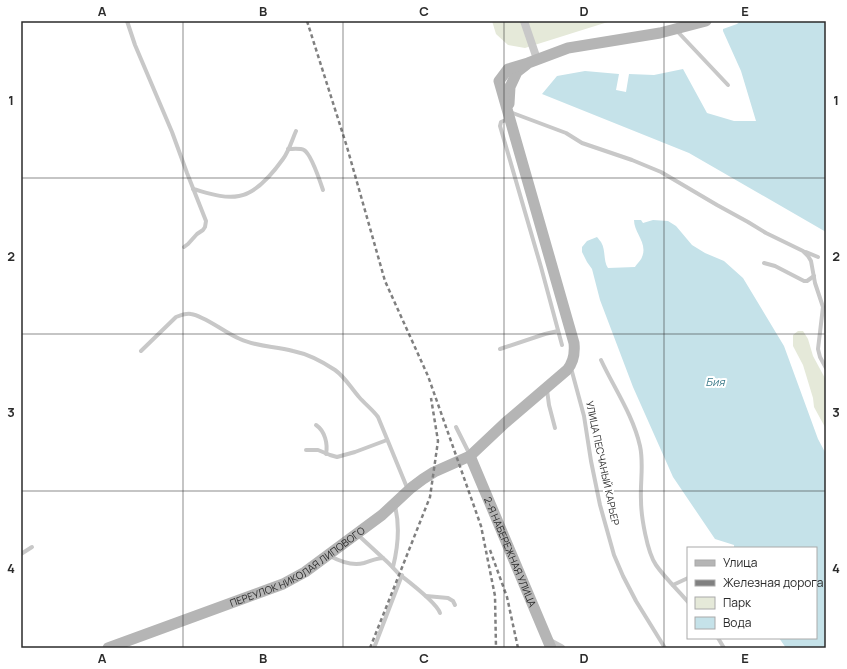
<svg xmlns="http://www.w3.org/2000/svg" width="847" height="669" font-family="Manrope,sans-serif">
	<rect width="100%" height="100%" fill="#fff"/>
	<g fill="#e5e9d9">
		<polygon points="492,21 611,21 525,48 508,45 496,34"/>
		<polygon points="798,331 803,331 808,339 813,356 826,380 826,429 814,407 813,398 803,365 793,346 793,335"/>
	</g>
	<g fill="#c5e2e9">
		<polygon points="740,21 826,21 826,232 689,153 542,94 557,76 585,71 619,74 616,90 626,92 629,74 654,75 683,69 707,113 734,121 756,121 741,71 723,31 723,29 737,24"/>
		<path d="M634,220H641L643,223L653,220L668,221L676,226L692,245L705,253L724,261L743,278L784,346L818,439L826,454V648H786L779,638H816V548H734V545L715,539L673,477L633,387L600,300L592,269L587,262L582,252V247L587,241L597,237C597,237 601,242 601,242C606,250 603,261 608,268L635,267C637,264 641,260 642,257C648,243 634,233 634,220Z"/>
	</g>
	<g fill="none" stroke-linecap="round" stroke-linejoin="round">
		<g stroke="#c8c8c8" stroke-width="4">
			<polyline points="127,21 135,45 172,132 187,173 206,221 205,227 203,230 197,234 188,244 184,247"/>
			<polyline points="677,31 728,85"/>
			<polyline points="510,112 566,133 582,143 632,160 661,172 717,205 748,222 766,233 803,251 808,256 811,261 815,283 823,307 818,349 820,357 826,368"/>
			<polyline points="508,119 501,122 500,126 541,267 562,345"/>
			<path d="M288,149C293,149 300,148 304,150C311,154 320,181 323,190"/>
			<path d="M193,189C208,193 224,199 239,196C257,193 273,173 283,159C289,151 292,140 296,131"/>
			<polyline points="806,252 818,257"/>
			<polyline points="764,263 775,266 804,281 807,281 814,276"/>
			<polyline points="500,349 545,334 558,331"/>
			<path d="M141,351L176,317C181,315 186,313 191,314C205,316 225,333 240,339C257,347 275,346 293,351C308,354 323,362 335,370C345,377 351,388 359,397C365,404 373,410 378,417L408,490"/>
			<path d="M601,360C614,388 633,415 640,446C644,464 640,482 641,500C641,516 647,552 656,565C665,578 678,590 688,602"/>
			<polyline points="571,368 584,416 591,461 600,505 614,555 623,576 636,601 665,648"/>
			<polyline points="547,390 549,405 555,428"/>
			<path d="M316,425C325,431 328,444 326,454"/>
			<polyline points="456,427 470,455"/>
			<polyline points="306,450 318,450 330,455 337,457 355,452 387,440"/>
			<polyline points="357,534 383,558"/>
			<polyline points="21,554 32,547"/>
			<path d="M330,556C341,562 352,566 364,563C371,561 377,558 383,558C389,563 394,569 399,574C408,581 437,603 440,613"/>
			<path d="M393,567C398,547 400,526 395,506"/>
			<polyline points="673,585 688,578"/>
			<polyline points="426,596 448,598 453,601 455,605"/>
			<polyline points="718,638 724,648"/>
			<polyline points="374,648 402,575"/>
		</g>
		<g stroke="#c8c8c8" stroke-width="8">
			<polyline points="524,21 537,59"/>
			<polyline points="548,641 561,648"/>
		</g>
		<g stroke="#b5b5b5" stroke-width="11">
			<polyline points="509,104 510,87 517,72 526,65"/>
			<path id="s1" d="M470,456L551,648"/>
			<path id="s2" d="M108,648L283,584L305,572L382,515L411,488L423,479L434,472L470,456L505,423L567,370C574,362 575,353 574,343L499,81L508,69L528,63L568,48L660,33L706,21"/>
		</g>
		<g stroke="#808080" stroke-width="2.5" stroke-dasharray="4 3" stroke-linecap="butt">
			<polyline points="307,21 347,147 385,281 428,376 481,526 495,596 496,648"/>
			<polyline points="490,550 507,597 518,648"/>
			<polyline points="370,648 430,497 438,441 431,398"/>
		</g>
	</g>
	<path fill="none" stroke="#2b2b2b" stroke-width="1" stroke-opacity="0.55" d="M183,21V648M343,21V648M504,21V648M664,21V648M21,178H826M21,334H826M21,491H826"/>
	<g text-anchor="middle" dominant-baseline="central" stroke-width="4" stroke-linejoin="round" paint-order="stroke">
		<g font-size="10" fill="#2b2b2b" stroke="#fff">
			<text transform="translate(603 463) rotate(78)">УЛИЦА ПЕСЧАНЫЙ КАРЬЕР</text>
			<text stroke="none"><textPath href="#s1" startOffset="104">2-Я НАБЕРЕЖНАЯ УЛИЦА</textPath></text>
			<text stroke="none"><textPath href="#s2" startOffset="207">ПЕРЕУЛОК НИКОЛАЯ ЛИПОВОГО</textPath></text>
		</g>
		<g font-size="11" font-style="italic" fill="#3d7b8a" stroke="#fff">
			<text x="715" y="381">Бия</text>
		</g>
	</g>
	<rect width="847" height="669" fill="none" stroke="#ffffff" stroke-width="44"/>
	<rect x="687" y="547" width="130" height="92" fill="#ffffff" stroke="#aaaaaa"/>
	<rect x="695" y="560" width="20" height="6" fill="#b5b5b5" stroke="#aaaaaa"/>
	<text x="723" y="567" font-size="12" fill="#2b2b2b">Улица</text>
	<rect x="695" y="580" width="20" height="6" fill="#808080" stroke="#aaaaaa"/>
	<text x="723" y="587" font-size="12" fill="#2b2b2b">Железная дорога</text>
	<rect x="695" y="597" width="20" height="12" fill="#e5e9d9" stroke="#aaaaaa"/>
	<text x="723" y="607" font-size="12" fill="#2b2b2b">Парк</text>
	<rect x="695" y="617" width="20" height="12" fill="#c5e2e9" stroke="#aaaaaa"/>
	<text x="723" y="627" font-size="12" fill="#2b2b2b">Вода</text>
	<rect x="22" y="22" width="803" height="625" fill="none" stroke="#2b2b2b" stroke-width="1.5"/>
	<g font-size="13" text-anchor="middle" font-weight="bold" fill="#2b2b2b">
		<text x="102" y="16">A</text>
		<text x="263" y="16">B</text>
		<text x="424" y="16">C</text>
		<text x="584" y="16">D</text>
		<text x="745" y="16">E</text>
		<text x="11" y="105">1</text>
		<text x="836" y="105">1</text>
		<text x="11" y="261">2</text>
		<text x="836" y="261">2</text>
		<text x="11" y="417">3</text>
		<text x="836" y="417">3</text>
		<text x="11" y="573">4</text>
		<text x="836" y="573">4</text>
		<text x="102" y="663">A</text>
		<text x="263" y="663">B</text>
		<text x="424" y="663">C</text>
		<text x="584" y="663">D</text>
		<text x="745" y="663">E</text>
	</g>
</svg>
